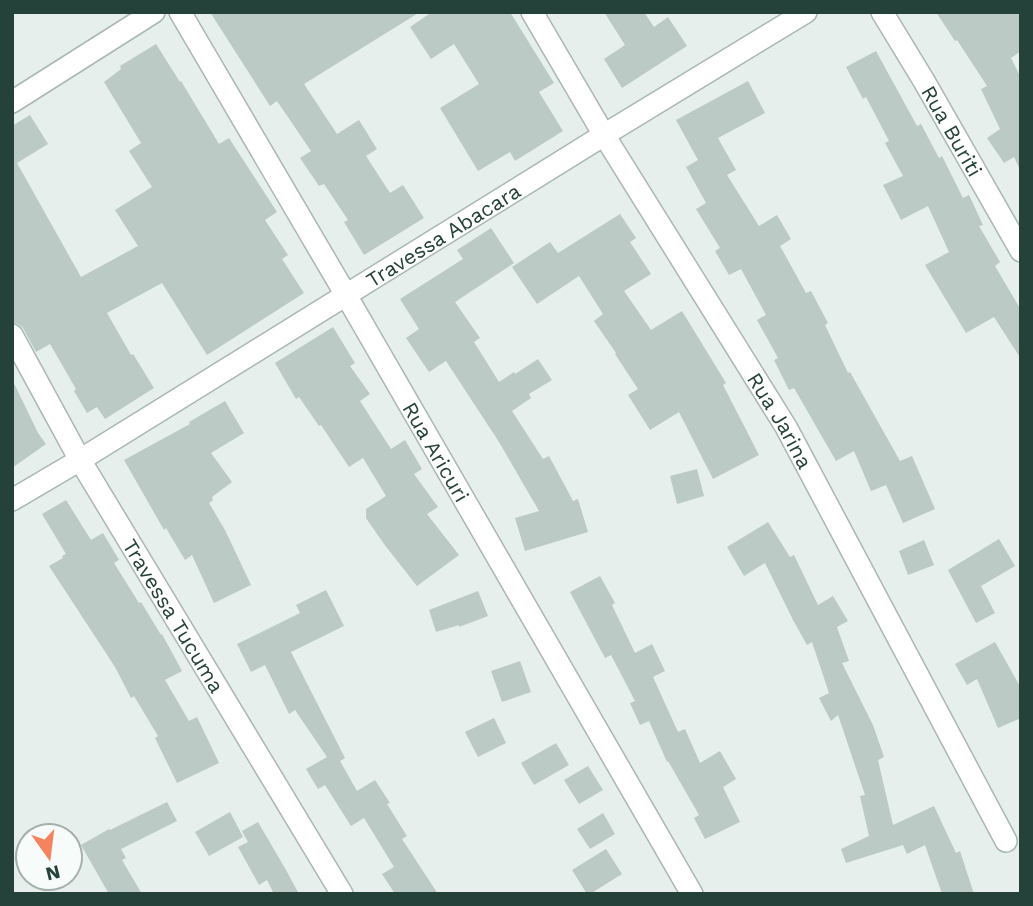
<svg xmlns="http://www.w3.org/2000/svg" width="1033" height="906" font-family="'Work Sans',sans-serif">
	<rect width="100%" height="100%" fill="#e6efeb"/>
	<g fill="#bbcac4">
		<polygon points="210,12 420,12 304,84 337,134 359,120 377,149 366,156 390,193 403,185 424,218 364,255 344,222 348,220 324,184 319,186 300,158 311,151 277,101 270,106"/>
		<polygon points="432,12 510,12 554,83 539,92 563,131 515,161 510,152 478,171 440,108 479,84 454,44 431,59 410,27"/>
		<polygon points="604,12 644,12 654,27 668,17 687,46 622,88 604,59 625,45"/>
		<polygon points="936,12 1021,12 1021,51 1011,58 1021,78 1021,172 1014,157 1004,163 987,138 1000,129 981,89 987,86 957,40 955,41"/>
		<polygon points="156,44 180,82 181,81 219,144 229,138 277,212 265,220 288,255 282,259 304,293 207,355 162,283 107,313 131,355 133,354 154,388 105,419 97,407 87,413 74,391 76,389 50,344 36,352 23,328 18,324 12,322 12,126 30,115 48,144 17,163 81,277 138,246 115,210 152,187 129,151 141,143 104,82 121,69 120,66"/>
		<polygon points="876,51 917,126 921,124 939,158 942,156 963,198 969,195 983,225 979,226 1000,262 995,266 1021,310 1021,359 994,317 966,333 925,265 949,252 928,206 901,220 883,185 903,176 885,143 889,141 866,97 863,99 846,67"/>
		<polygon points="748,81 765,113 718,138 736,170 727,175 759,226 777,215 791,239 780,246 806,293 811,291 828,323 825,325 848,373 850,372 900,461 912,456 935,509 903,523 886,485 871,491 854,451 836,461 794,388 789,390 774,360 778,358 757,320 766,315 741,269 729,275 715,251 720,248 696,209 706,203 686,167 698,160 676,120"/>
		<polygon points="620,214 636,238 630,242 651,274 624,291 651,330 682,311 726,383 723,385 759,455 713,479 679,412 650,430 628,395 638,389 615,354 616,353 594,321 603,314 579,276 537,304 512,267 550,242 558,253"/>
		<polygon points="491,228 514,263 455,302 480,338 474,342 499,382 514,372 515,374 538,359 552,380 529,394 531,398 512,411 543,459 549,456 573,501 578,499 588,532 525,551 515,518 539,511 499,442 446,361 429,372 406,338 419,329 400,299 463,259 457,250"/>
		<polygon points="333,327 355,363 350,366 370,394 360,401 391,449 405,440 422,469 414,474 438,507 427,514 459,555 417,586 384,544 366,518 366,509 386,496 363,458 349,467 321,425 319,426 299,397 296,399 275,363"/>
		<polygon points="12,379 38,433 46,444 12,468"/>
		<polygon points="225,401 244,433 211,453 232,482 212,497 213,500 209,503 225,530 251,585 214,603 192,555 185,560 166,528 164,530 124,460 190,424 189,422"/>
		<polygon points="697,469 704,496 677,504 670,476"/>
		<polygon points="66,500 91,540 103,533 119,560 114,563 139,603 141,602 161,635 162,634 182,671 165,680 189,721 197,717 219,763 177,783 155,738 158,736 134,696 131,698 115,667 49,566 63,558 62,556 66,554 42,514"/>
		<polygon points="768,522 790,557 794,555 818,605 833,596 848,621 837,627 849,661 842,663 873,725 884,757 878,760 893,825 934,806 956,853 960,851 974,894 942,894 925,845 907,854 903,845 846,863 841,849 869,836 860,796 865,795 838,715 831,721 819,698 829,693 812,642 807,645 793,620 765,563 744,576 727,547"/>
		<polygon points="999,539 1015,566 981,586 995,613 976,623 948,570"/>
		<polygon points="924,540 934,565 908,575 899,551"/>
		<polygon points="600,576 615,603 612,605 635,653 652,644 665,671 653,677 678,732 685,729 700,763 720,751 736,779 723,787 740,822 705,839 694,818 699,815 668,761 667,762 649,721 640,725 630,703 635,701 611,655 605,658 570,592"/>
		<polygon points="326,590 344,626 291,652 345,758 340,761 357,791 375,780 390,803 387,804 407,836 402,839 438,894 395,894 382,874 394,867 364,818 351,826 325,785 318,789 306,769 327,757 295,710 289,714 265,665 251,672 237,644 300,613 296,605"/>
		<polygon points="478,591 488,616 459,627 459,625 436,632 429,610"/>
		<polygon points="995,642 1021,688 1021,718 998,728 977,679 967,685 955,664"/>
		<polygon points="520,661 531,692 502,702 491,671"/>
		<polygon points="494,718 506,743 478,757 465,732"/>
		<polygon points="556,743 569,765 534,785 521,763"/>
		<polygon points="588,766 603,790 579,804 564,780"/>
		<polygon points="167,802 177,821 121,849 126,858 122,860 142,894 109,894 81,845 109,829 110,830"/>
		<polygon points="230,812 243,837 209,856 195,832"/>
		<polygon points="603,813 615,834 590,849 577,829"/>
		<polygon points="258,822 286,870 299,894 274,894 267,880 259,885 238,847 248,842 242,831"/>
		<polygon points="606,849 622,874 590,894 587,894 572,870"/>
	</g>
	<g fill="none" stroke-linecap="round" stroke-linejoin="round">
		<g stroke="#a8b8b2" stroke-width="24">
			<g id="street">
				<path id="s1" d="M180,12L346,295L692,894"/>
				<path id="s2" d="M532,12L604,135L786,427L1006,841"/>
				<path id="s3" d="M882,12L924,81L1021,251"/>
				<polyline points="12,102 154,12"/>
				<path id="s4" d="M12,335L80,460L342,894"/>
				<path id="s5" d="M12,500L80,460L604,135L806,12"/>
			</g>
		</g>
		<use href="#street" stroke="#fff" stroke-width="21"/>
	</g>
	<g text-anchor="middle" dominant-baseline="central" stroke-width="7" stroke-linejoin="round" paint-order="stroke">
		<g font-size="21" fill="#24423a" stroke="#f7fbf9">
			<text stroke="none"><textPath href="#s3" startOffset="138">Rua Buriti</textPath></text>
			<text stroke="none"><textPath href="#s5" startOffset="506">Travessa Abacara</textPath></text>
			<text stroke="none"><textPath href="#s2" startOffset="478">Rua Jarina</textPath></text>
			<text stroke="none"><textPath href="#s1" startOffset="509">Rua Aricuri</textPath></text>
			<text stroke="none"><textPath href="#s4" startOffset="324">Travessa Tucuma</textPath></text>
		</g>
	</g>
	<rect width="1033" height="906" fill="none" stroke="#24423a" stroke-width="28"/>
	<g transform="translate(49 857) rotate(166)"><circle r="33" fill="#f7fbf9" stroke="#a3b1ad" stroke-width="2"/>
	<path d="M0-5L12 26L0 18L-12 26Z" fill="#f4845f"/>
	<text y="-10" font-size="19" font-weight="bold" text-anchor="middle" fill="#24423a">N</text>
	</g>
</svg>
